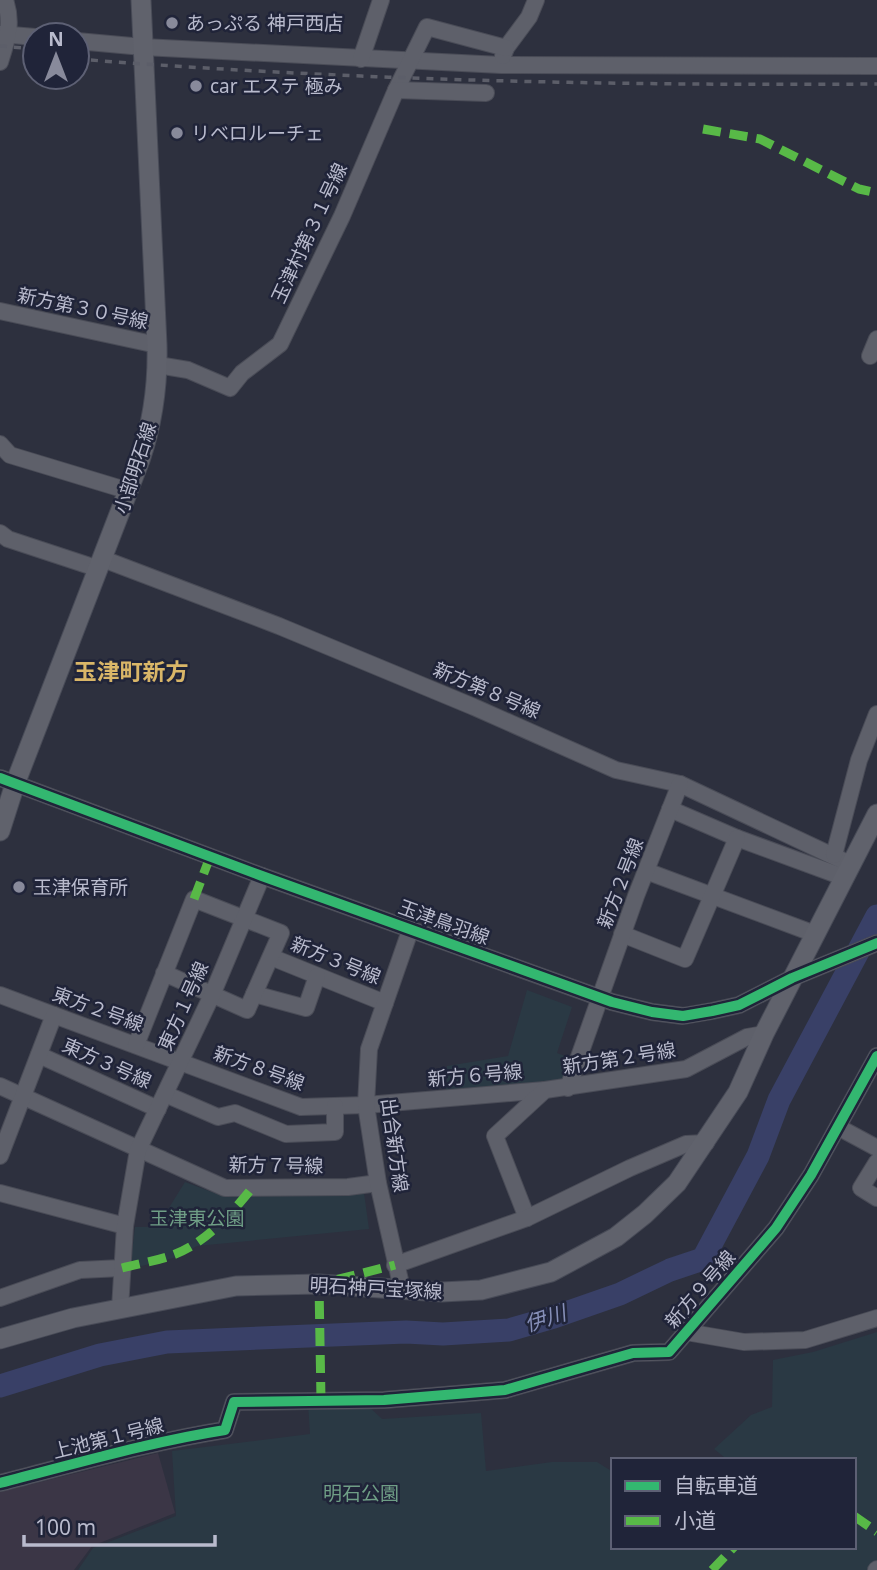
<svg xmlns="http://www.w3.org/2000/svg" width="877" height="1570" font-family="'Noto Sans','Noto Sans JP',sans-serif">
	<rect width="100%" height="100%" fill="#2d303e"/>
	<polygon fill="#3b3646" points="158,1453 175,1513 92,1546 74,1570 0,1570 0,1492"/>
	<g fill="#2a3944">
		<polygon points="527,990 572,1007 557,1053 570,1058 561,1082 446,1091 447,1066 508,1056"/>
		<polygon points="185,1182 220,1195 364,1193 369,1229 197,1246 177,1257 130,1269 135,1227 157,1227"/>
		<polygon points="877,1332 877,1570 78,1570 93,1548 176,1516 172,1451 310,1434 308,1404 366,1404 382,1419 481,1413 486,1471 552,1462 597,1462 613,1472 613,1547 854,1547 854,1460 722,1460 724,1457 714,1449 751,1415 772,1407 773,1360 813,1352"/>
	</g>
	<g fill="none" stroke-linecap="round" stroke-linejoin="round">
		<polyline stroke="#394067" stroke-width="23" points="0,1386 100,1355 167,1342 406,1332 443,1334 509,1330 554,1317 620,1294 670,1270 703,1259 758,1156 779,1100 877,916"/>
		<g stroke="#4a4c57" stroke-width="18">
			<g id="minor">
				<polyline points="0,34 35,37"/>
				<polyline points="77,41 143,47 501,65 877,66"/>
				<polyline points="503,56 506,48 529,17 536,0"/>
				<polyline points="361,59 381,0"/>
				<path d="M0,62C7,40 13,23 5,0"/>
				<polyline points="396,90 427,27 506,48"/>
				<polyline points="0,311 157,345"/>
				<polyline points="870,356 877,339"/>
				<polyline points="158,365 188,370 230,388 242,373 280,344 342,216 396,90 486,93"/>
				<polyline points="0,444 10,455 129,491"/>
				<polyline points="0,533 8,539 99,569"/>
				<polyline points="103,559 279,626 474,707 616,770 680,784 850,864"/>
				<polyline points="0,778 262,876 612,1002 652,1012 683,1016 712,1011 739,1005 792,978 877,943"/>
				<polyline points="670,809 737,838 843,877"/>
				<polyline points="834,855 859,760 877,714"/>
				<polyline points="646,871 815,934"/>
				<polyline points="622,934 685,959 737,838"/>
				<polyline points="271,957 385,1003"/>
				<polyline points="254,994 306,1008 317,976"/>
				<polyline points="0,995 301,1107 366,1105 545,1090"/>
				<polyline points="136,1045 194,899 281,933 247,1010 164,973"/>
				<polyline points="39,1055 158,1109"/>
				<polyline points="0,1086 225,1188 348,1187 378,1183"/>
				<polyline points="568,1088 636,896 680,784"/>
				<polyline points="165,1094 218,1117 235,1113 286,1134 335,1132 335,1106"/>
				<polyline points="838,1127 877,1148"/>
				<polyline points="0,1156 54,1015"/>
				<polyline points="877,1162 861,1188 877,1198"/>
				<polyline points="0,1193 125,1226"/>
				<polyline points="527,1218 495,1136 545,1090 686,1069 747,1037 764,1034"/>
				<polyline points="395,1265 527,1218 630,1168 686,1144 706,1143"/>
				<polyline points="402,1289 378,1183 366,1105 369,1049 411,928"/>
				<polyline points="0,1298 80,1270 122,1268"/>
				<polyline points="120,1309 125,1226 138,1150 212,995 262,876"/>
				<polyline points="686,1332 744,1342 805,1340 877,1318"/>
				<path d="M0,1483C75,1464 149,1442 225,1430L234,1402L384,1400L505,1390L633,1353L669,1352L776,1228L811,1175L877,1056"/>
				<polyline points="876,1570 877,1569"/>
			</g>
		</g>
		<g stroke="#484b57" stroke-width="21">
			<g id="major">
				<path d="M0,831L15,784L140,460C153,422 158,385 157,345L141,0"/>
				<polyline points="0,1339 73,1318 236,1286 319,1284 442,1292 481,1290 551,1272 616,1237 645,1214 677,1183 738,1092 764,1034 877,814"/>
			</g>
		</g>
		<use href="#minor" stroke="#5e606a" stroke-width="16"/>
		<use href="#major" stroke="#60626c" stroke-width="19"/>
		<g stroke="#5c5e69" stroke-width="3.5" stroke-dasharray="7 7" stroke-linecap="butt">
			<polyline points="0,46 35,49"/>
			<path d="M77,59C343,80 610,86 877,84"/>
		</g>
		<g stroke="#58b947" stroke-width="9" stroke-dasharray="18 9" stroke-linecap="butt">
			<polyline points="703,129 760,139 859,189 877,193"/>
			<polyline points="194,899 210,857"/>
			<path d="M122,1268C138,1264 155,1261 170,1256C204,1245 231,1214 253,1187"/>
			<polyline points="321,1400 319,1284 395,1265"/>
			<polyline points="854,1516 877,1532"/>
			<polyline points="712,1570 734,1547"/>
		</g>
		<g stroke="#202439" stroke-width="15">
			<g id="cycleway">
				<polyline points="0,778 262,876 612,1002 652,1012 683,1016 712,1011 739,1005 792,978 877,943"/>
				<path d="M0,1483C75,1464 149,1442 225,1430L234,1402L384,1400L505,1390L633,1353L669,1352L776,1228L811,1175L877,1056"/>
			</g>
		</g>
		<use href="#cycleway" stroke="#33b770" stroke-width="10"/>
	</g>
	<g fill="#888a9b" stroke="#202439" stroke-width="2.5">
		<circle cx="172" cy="23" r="7"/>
		<circle cx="196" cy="86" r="7"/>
		<circle cx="177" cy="133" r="7"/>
		<circle cx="19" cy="887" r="7"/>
	</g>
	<g text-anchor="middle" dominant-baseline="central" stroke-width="5" stroke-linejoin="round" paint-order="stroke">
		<g font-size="19" fill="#b9bbcd" stroke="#202439" text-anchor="start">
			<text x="186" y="23">あっぷる 神戸西店</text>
			<text x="210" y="86">car エステ 極み</text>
			<text x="191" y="133">リベロルーチェ</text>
			<text x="33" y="887">玉津保育所</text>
		</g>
		<g font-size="19" fill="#b9bbcd" stroke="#202439">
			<text transform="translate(309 233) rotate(-65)">玉津村第３１号線</text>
			<text transform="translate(83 308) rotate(12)">新方第３０号線</text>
			<text transform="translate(135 468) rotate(-72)">小部明石線</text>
			<text transform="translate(487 690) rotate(23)">新方第８号線</text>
			<text transform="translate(620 883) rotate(-69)">新方２号線</text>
			<text transform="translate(444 922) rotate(20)">玉津鳥羽線</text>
			<text transform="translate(336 960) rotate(22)">新方３号線</text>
			<text transform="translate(183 1006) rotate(-66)">東方１号線</text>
			<text transform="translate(98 1009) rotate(20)">東方２号線</text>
			<text transform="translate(619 1058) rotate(-9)">新方第２号線</text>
			<text transform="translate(107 1063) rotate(24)">東方３号線</text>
			<text transform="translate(259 1068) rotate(20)">新方８号線</text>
			<text transform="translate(475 1075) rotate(-5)">新方６号線</text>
			<text transform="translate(395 1145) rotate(82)">出合新方線</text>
			<text transform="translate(276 1165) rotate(1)">新方７号線</text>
			<text transform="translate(376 1288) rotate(3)">明石神戸宝塚線</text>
			<text transform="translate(700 1289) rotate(-49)">新方９号線</text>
			<text transform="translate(108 1438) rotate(-14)">上池第１号線</text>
		</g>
		<g font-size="19" fill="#6f9e86" stroke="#202439">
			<text x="197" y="1218">玉津東公園</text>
			<text x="361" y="1493">明石公園</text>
		</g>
		<g font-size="21" font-style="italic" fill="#868fb8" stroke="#202439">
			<text transform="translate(545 1318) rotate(-18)">伊川</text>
		</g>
		<g font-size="23" font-weight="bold" fill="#d9b668" stroke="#202439">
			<text x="131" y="671">玉津町新方</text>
		</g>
	</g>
	<rect x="611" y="1458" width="245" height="91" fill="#202439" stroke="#5d6074" stroke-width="2"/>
	<rect x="625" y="1481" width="35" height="10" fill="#33b770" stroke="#5d6074" stroke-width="2"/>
	<text x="674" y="1493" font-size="21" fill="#b9bbcd">自転車道</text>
	<rect x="625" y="1516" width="35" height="10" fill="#58b947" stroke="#5d6074" stroke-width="2"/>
	<text x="674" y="1528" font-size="21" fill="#b9bbcd">小道</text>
	<g transform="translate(56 56)"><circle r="33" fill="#202439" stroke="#5d6074" stroke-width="2"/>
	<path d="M0-5L12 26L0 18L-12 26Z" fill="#888a9b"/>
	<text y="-10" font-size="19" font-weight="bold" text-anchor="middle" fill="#b9bbcd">N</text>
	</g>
	<path d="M24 1535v10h191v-10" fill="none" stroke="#b9bbcd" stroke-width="3.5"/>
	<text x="35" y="1535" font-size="21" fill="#b9bbcd" stroke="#202439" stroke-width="5" paint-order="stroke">100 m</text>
</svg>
